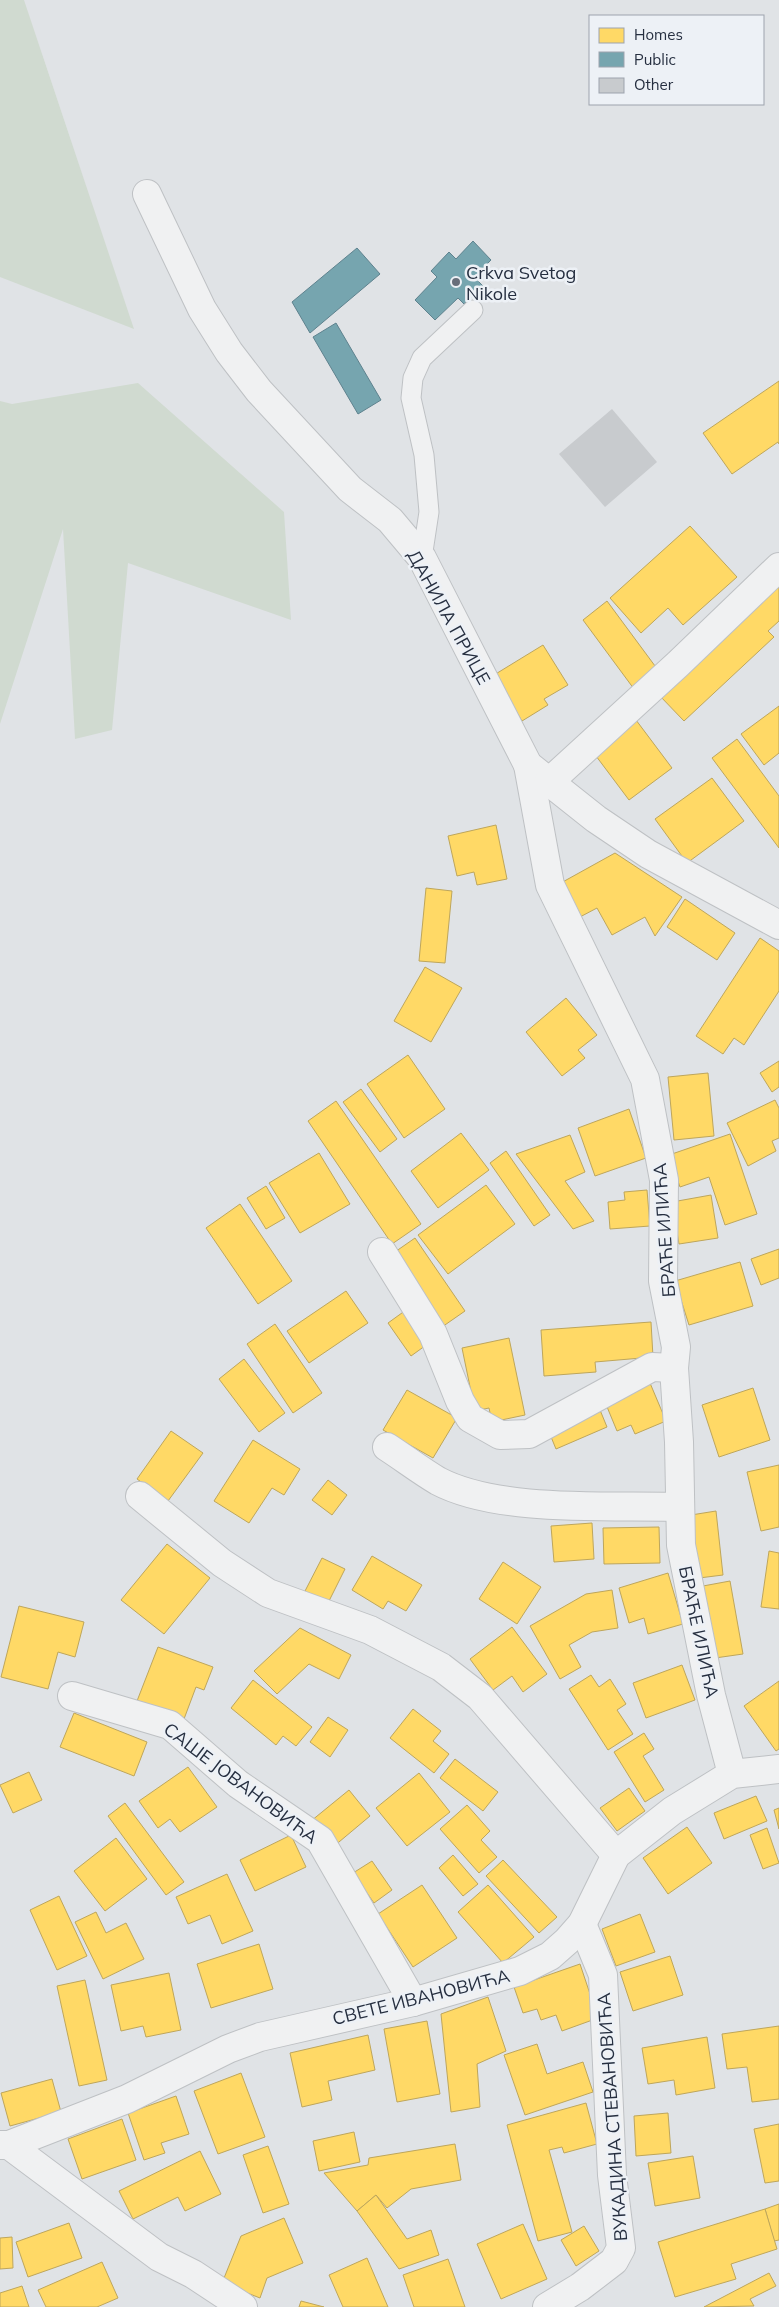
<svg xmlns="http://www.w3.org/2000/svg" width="779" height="2307" font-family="Mulish,sans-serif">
	<rect width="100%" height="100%" fill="#e0e3e6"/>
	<g fill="#d0dad0">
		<polygon points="0,0 24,0 134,329 0,277"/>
		<polygon points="138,383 284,512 291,620 128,563 112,730 75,739 63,529 0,724 0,401 12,404"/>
	</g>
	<g fill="#ffd966" stroke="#bea65b">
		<polygon points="779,381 779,444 778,442 732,474 703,433"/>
		<polygon points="690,526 737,577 683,625 668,608 641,633 610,598"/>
		<polygon points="776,585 779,588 779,621 768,631 774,637 684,721 659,695"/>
		<polygon points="607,601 658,670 634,689 583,620"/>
		<polygon points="543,645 568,685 544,699 548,705 522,721 494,675"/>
		<polygon points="779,706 779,753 764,765 741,734"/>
		<polygon points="636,720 672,768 629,800 593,752"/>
		<polygon points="737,739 779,796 779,848 712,758"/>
		<polygon points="712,778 744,821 687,863 655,819"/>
		<polygon points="496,825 507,879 477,885 474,872 457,876 448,836"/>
		<polygon points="615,853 682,897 655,936 645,917 612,935 597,908 578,918 559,884"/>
		<polygon points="426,888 452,891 445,963 419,961"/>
		<polygon points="685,899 735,933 717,960 667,927"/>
		<polygon points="760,938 779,951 779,991 744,1045 734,1038 723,1054 696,1036"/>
		<polygon points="425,967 462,988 431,1042 394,1021"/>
		<polygon points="566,998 597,1035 578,1050 585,1058 562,1076 526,1032"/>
		<polygon points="408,1055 445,1109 404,1138 367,1084"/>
		<polygon points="779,1061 779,1087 772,1092 760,1073"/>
		<polygon points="708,1073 714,1136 674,1140 668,1077"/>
		<polygon points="361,1089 397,1139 380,1152 343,1102"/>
		<polygon points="775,1100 779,1108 779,1138 772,1141 776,1151 748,1166 727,1123"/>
		<polygon points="336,1101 421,1224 392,1244 308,1121"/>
		<polygon points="629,1109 646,1158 595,1176 578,1128"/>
		<polygon points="461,1133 489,1170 438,1208 411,1171"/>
		<polygon points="730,1134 757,1214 725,1225 709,1177 680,1187 669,1155"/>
		<polygon points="570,1135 585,1172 565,1181 594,1221 573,1229 516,1154"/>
		<polygon points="506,1151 550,1215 534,1226 490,1163"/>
		<polygon points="319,1153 350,1204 300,1233 269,1183"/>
		<polygon points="486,1185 515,1224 448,1274 418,1235"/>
		<polygon points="266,1186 285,1218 266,1229 247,1198"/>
		<polygon points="647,1190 650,1226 610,1229 608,1202 625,1200 624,1192"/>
		<polygon points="711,1195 718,1238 679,1244 672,1202"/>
		<polygon points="240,1204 292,1281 258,1304 206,1228"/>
		<polygon points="415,1238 465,1311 442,1327 392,1254"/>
		<polygon points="779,1249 779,1278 761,1285 751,1259"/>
		<polygon points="740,1262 753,1306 689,1325 675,1281"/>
		<polygon points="346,1291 368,1323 309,1363 287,1331"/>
		<polygon points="406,1310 429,1343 411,1356 388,1323"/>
		<polygon points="651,1322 653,1357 595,1362 596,1372 544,1376 541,1330"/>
		<polygon points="275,1324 322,1393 293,1413 247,1344"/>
		<polygon points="509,1338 525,1415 492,1422 489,1408 475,1411 462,1348"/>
		<polygon points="244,1359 285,1413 259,1432 219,1379"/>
		<polygon points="650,1383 666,1421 635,1434 631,1425 617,1431 605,1402"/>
		<polygon points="753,1388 770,1440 719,1457 702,1405"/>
		<polygon points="407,1390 457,1418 433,1458 383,1430"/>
		<polygon points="600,1410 607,1427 556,1449 549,1432"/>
		<polygon points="171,1431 203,1453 168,1501 137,1479"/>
		<polygon points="253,1440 300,1469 284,1495 272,1488 249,1523 214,1501"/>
		<polygon points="779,1465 779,1527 761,1531 747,1472"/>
		<polygon points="328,1480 347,1495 332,1515 312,1500"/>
		<polygon points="716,1511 723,1575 699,1578 691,1515"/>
		<polygon points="592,1523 594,1559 554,1562 551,1526"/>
		<polygon points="659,1527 660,1563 604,1564 603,1528"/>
		<polygon points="167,1544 210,1578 164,1634 121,1600"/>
		<polygon points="769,1551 779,1553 779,1609 761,1607"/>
		<polygon points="372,1556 422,1585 406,1611 388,1601 383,1609 352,1590"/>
		<polygon points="322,1558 345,1569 327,1605 304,1593"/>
		<polygon points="503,1562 541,1587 517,1624 479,1599"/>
		<polygon points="668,1573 683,1624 648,1634 644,1618 629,1623 619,1588"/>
		<polygon points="730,1581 743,1654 715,1658 703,1586"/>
		<polygon points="612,1590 618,1628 592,1632 569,1645 581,1667 560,1679 530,1626 586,1594"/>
		<polygon points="19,1606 84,1622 75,1657 58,1652 48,1689 1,1677"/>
		<polygon points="512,1627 547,1674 523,1692 512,1676 493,1690 470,1659"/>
		<polygon points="300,1628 351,1655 339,1679 309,1664 277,1694 254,1671"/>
		<polygon points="158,1647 213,1667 204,1690 196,1687 184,1719 137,1701"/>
		<polygon points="682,1665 695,1700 646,1718 633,1683"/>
		<polygon points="591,1675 599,1687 610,1679 626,1704 617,1710 633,1734 608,1750 569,1689"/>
		<polygon points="253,1680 312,1727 296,1746 283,1736 276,1745 231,1708"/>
		<polygon points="779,1681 779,1749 776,1751 744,1706"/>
		<polygon points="413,1709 441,1731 433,1741 449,1754 434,1773 390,1738"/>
		<polygon points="74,1713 147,1742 134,1776 60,1747"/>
		<polygon points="328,1717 348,1730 330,1757 310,1742"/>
		<polygon points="644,1733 654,1749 643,1756 664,1790 645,1802 614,1752"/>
		<polygon points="455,1759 498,1792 483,1811 440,1778"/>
		<polygon points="188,1767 217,1807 180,1832 170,1819 158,1828 139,1801"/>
		<polygon points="29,1772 42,1800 13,1813 0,1785"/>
		<polygon points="419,1773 450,1812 407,1846 376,1808"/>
		<polygon points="629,1788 645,1811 617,1831 600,1808"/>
		<polygon points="349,1790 370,1816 333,1847 311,1821"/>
		<polygon points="756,1796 767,1821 724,1839 714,1813"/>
		<polygon points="125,1803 184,1882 166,1895 108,1816"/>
		<polygon points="467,1805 490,1831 481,1840 497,1857 479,1873 440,1829"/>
		<polygon points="779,1808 779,1829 774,1810"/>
		<polygon points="687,1827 712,1863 668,1894 643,1858"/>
		<polygon points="767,1828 779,1863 763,1869 750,1835"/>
		<polygon points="291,1835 306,1867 255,1891 240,1860"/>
		<polygon points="116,1838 147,1879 105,1911 74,1871"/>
		<polygon points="453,1855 478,1884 463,1896 439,1868"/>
		<polygon points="503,1860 557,1917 539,1933 486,1876"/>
		<polygon points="372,1861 392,1890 374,1903 353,1873"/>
		<polygon points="227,1874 253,1931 222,1944 210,1915 188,1924 176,1897"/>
		<polygon points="422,1885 457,1938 413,1967 378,1914"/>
		<polygon points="488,1885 534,1937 503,1963 458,1912"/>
		<polygon points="59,1896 87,1956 57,1970 30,1910"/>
		<polygon points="96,1912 106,1933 126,1923 144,1959 103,1979 75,1922"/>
		<polygon points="640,1914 655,1952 616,1966 602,1929"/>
		<polygon points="259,1944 273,1989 211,2008 197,1964"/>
		<polygon points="670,1956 683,1995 633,2011 620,1972"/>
		<polygon points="580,1964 598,2018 562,2031 556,2015 541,2020 537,2009 523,2013 514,1987"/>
		<polygon points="169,1973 181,2030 146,2037 143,2026 121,2031 111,1985"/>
		<polygon points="85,1980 107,2080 79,2086 57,1986"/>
		<polygon points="488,1997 506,2051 477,2064 480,2107 451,2112 441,2014"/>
		<polygon points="427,2021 440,2094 397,2102 384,2029"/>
		<polygon points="779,2026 779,2099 752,2102 747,2067 727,2069 722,2034"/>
		<polygon points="368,2035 375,2070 328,2081 332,2100 302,2107 290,2053"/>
		<polygon points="707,2037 715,2088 676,2095 674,2080 648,2084 642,2048"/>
		<polygon points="537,2044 547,2074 583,2062 593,2092 525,2115 504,2055"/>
		<polygon points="241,2073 265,2137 218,2154 194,2091"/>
		<polygon points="52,2079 61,2112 10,2126 1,2093"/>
		<polygon points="176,2096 189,2134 161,2143 165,2153 144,2160 128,2113"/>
		<polygon points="586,2103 597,2144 564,2153 562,2147 549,2150 572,2232 538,2241 507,2125"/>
		<polygon points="668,2113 671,2153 636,2156 634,2116"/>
		<polygon points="122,2119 136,2160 82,2179 68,2139"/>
		<polygon points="779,2124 779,2181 765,2183 754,2129"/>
		<polygon points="354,2132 360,2162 319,2171 313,2141"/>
		<polygon points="455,2144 461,2180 411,2189 387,2208 376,2195 357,2211 324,2173 368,2165 369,2158"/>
		<polygon points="268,2146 289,2204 263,2213 243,2155"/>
		<polygon points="200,2151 221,2194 185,2211 178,2197 133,2219 119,2191"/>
		<polygon points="693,2156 700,2198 655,2206 648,2163"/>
		<polygon points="376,2195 407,2239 431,2230 439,2255 399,2269 357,2211"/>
		<polygon points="779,2204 779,2240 774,2241 765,2209"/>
		<polygon points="765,2209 777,2249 731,2264 736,2279 675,2297 658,2242"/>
		<polygon points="284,2218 303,2263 267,2278 260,2298 222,2283 241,2236"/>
		<polygon points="69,2223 82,2258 28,2277 16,2242"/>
		<polygon points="523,2224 547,2279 501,2299 477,2244"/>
		<polygon points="584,2226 599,2251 576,2266 561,2240"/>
		<polygon points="12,2237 13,2268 0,2269 0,2238"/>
		<polygon points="367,2258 388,2307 343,2307 329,2275"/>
		<polygon points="448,2259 465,2307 414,2307 403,2275"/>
		<polygon points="102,2262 118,2298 97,2307 46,2307 38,2290"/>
		<polygon points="769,2273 776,2286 750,2299 754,2306 704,2307"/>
		<polygon points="22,2286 29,2307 0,2307 0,2293"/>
		<polygon points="301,2301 324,2307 299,2307"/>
	</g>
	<g fill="#76a5af" stroke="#5e828e">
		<polygon points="473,241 491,260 474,277 483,286 464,304 458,298 435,320 415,300 437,277 431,271 449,252 456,259"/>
		<polygon points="357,248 380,274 310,333 292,302"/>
		<polygon points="336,323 381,400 358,414 313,337"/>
	</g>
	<polygon fill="#c8cbce" points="612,409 657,462 605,507 559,454"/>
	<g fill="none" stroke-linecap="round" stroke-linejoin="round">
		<g stroke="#bec1c4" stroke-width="21">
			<polyline id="service" points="422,558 429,512 424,455 411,398 413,378 422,358 473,310"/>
		</g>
		<g stroke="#bec1c4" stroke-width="30">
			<g id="minor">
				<polyline points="147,194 202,309 229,352 259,391 350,489 390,520 422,558 528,765 596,819 648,854 779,925"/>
				<polyline points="528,765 550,885 645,1079 664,1180 663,1281 676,1347 674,1368 679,1442 681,1545 711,1695 732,1774"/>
				<polyline points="548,783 678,664 779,567"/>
				<polyline points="382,1252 433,1334 460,1401 470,1418 500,1435 529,1434 652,1367 674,1368"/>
				<path d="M387,1447C404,1458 421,1471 438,1481C499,1513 609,1505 678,1507"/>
				<polyline points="140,1496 222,1563 268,1593 370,1630 441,1667 480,1697 616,1855"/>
				<polyline points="72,1696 170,1725 238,1784 320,1840 413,2002"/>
				<polyline points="0,2145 9,2145 127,2099 228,2049 260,2037 413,2002 520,1971 550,1956 567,1941 582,1924 616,1855 672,1811 732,1774 779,1769"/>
				<polyline points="9,2145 159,2257 193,2274 243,2307"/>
				<polyline points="547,2307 580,2287 614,2261 621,2248 612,2175 603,1975 582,1924"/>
			</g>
		</g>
		<use href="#service" stroke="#f0f1f2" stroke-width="19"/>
		<use href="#minor" stroke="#f0f1f2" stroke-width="28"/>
	</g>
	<circle fill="#676e7a" stroke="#edf1f6" stroke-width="2" cx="456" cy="282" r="5"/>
	<g text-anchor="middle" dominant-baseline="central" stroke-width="5" stroke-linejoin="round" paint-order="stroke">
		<g font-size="18" fill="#262f40" stroke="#edf1f6" text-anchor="start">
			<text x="466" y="272">Crkva Svetog<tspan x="466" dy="21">Nikole</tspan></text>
		</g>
		<g font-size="18" fill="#262f40" stroke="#edf1f6">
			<text transform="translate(449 617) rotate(61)">ДАНИЛА ПРИЦЕ</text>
			<text transform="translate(664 1230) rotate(-94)">БРАЋЕ ИЛИЋА</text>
			<text transform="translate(699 1632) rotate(78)">БРАЋЕ ИЛИЋА</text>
			<text transform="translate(241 1783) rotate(37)">САШЕ ЈОВАНОВИЋА</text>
			<text transform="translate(421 1997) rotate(-14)">СВЕТЕ ИВАНОВИЋА</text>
			<text transform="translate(612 2117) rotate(-94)">ВУКАДИНА СТЕВАНОВИЋА</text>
		</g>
	</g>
	<rect x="589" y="15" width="175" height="90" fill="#edf1f6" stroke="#9da3ad"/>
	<rect x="599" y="28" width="25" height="15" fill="#ffd966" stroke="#9da3ad"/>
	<text x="634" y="40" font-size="15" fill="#262f40">Homes</text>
	<rect x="599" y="52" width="25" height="15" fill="#76a5af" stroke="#9da3ad"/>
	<text x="634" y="65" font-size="15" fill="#262f40">Public</text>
	<rect x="599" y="78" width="25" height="15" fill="#c8cbce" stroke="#9da3ad"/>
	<text x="634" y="90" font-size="15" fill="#262f40">Other</text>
</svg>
